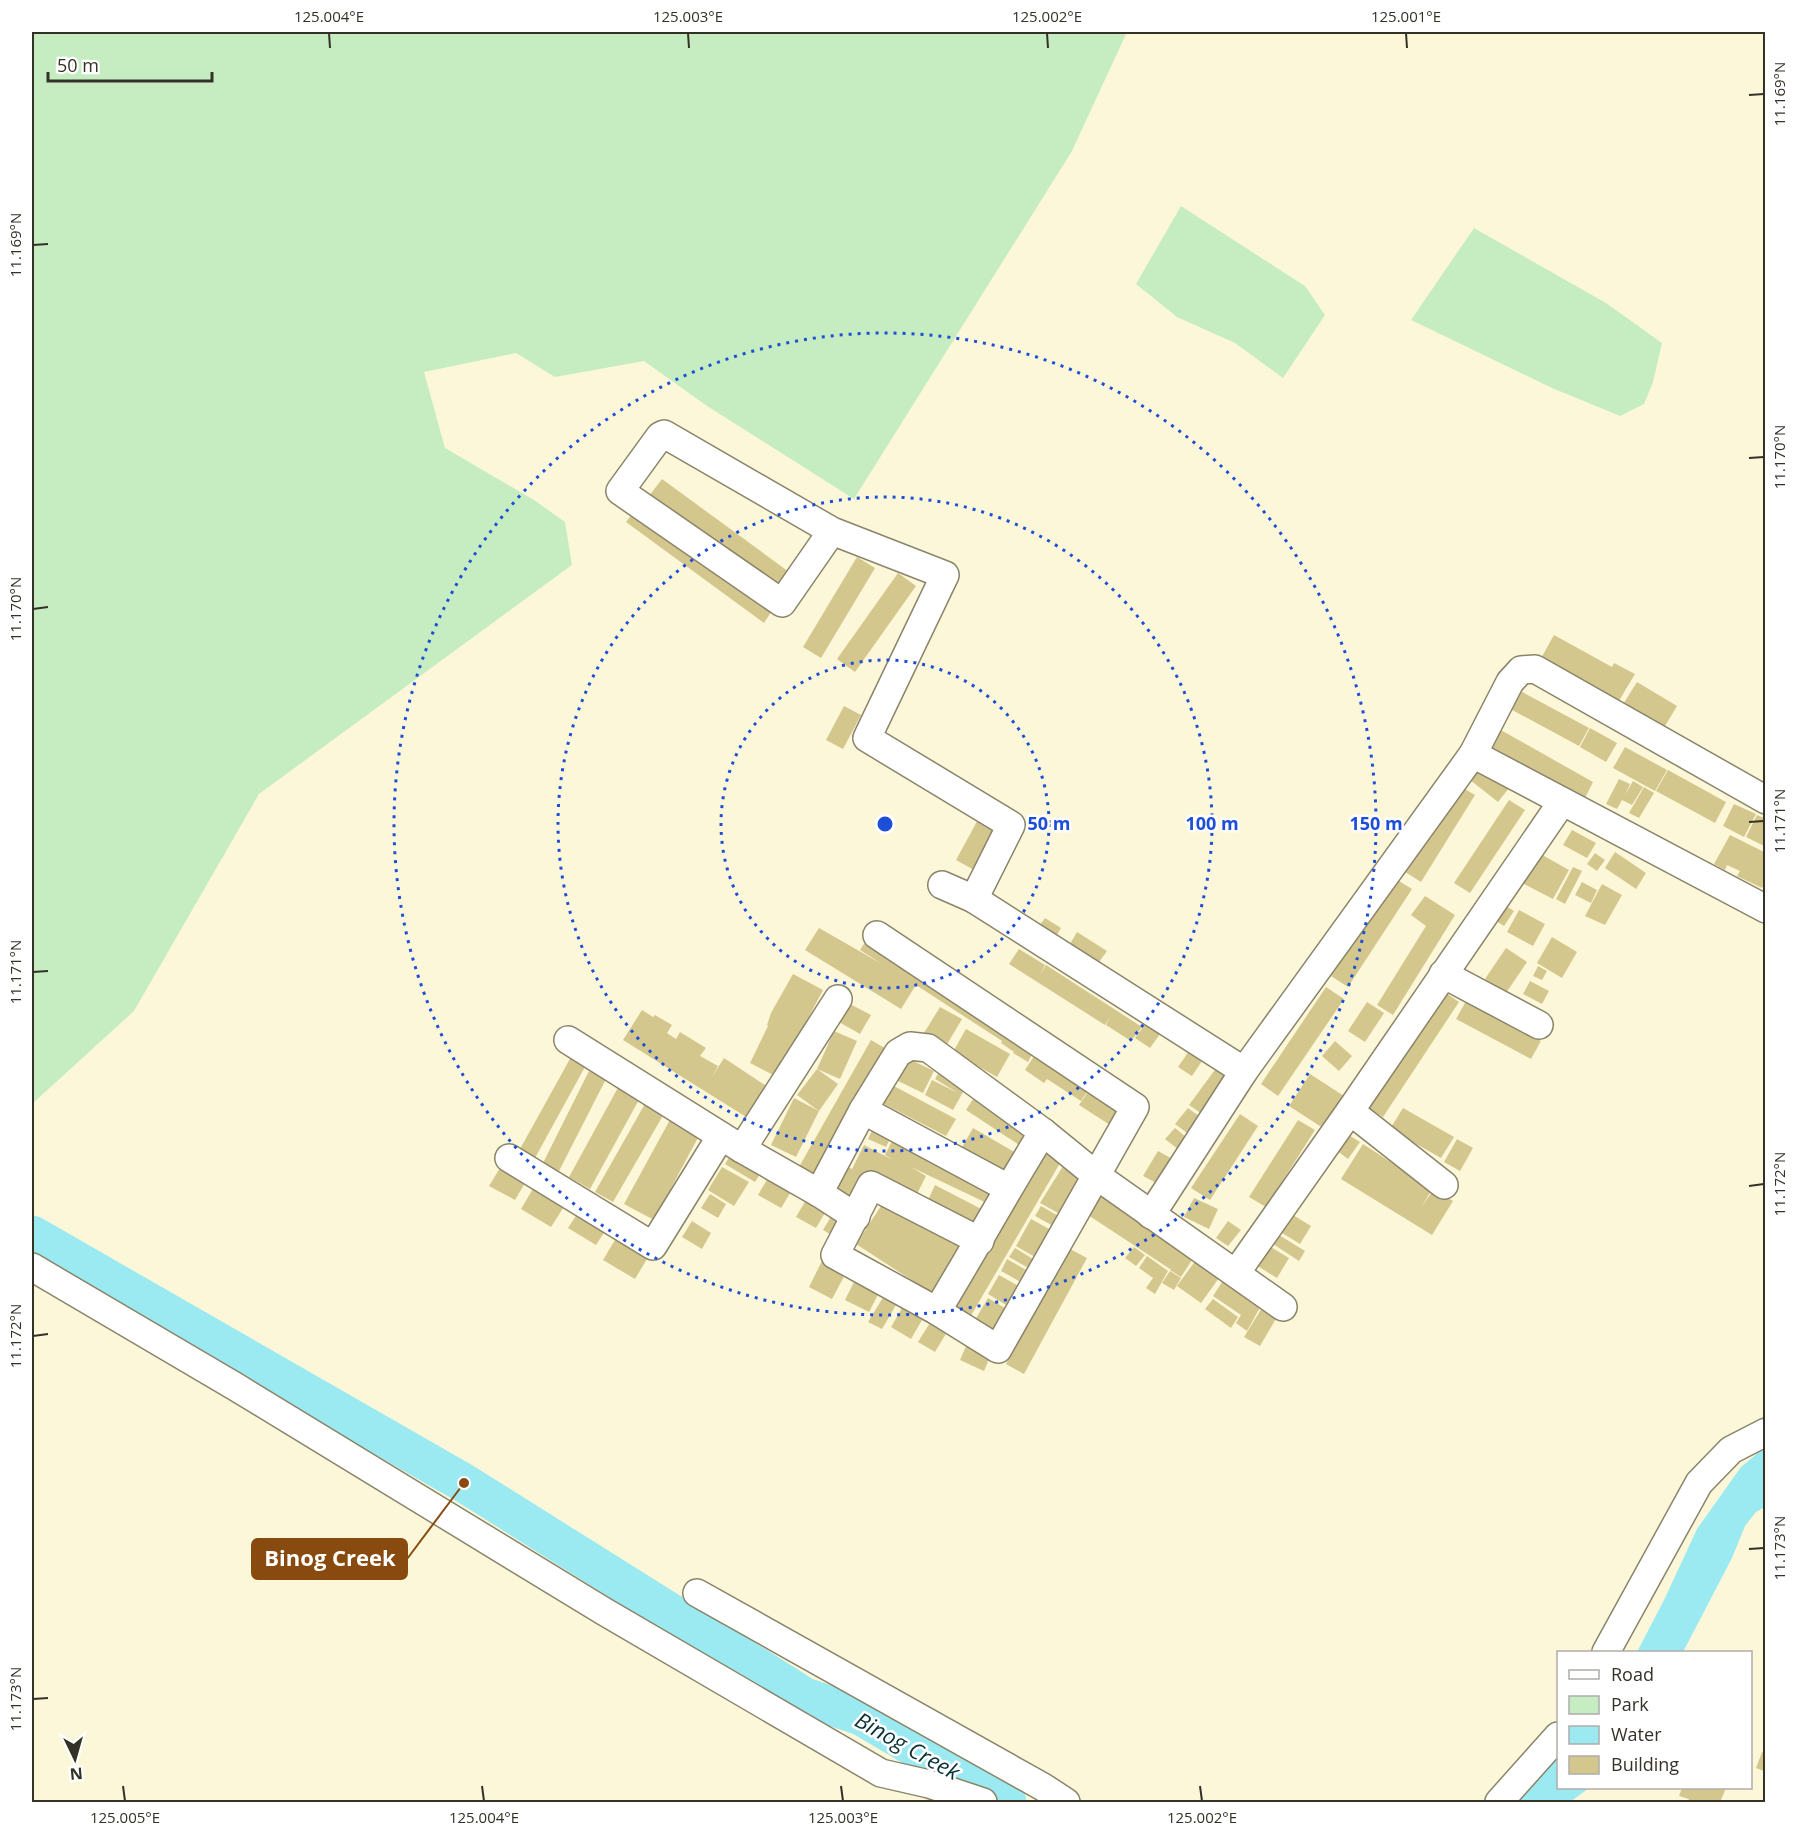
<svg xmlns="http://www.w3.org/2000/svg" width="1797" height="1834" font-family="'Open Sans',sans-serif">
	<rect width="100%" height="100%" fill="#fdf7d9"/>
	<g fill="#c6edc2">
		<polygon points="32,32 1127,32 1072,151 854,499 707,406 644,361 555,377 516,353 424,372 445,448 534,500 565,522 572,565 259,794 134,1011 32,1104"/>
		<polygon points="1181,206 1305,286 1325,315 1283,378 1235,343 1177,317 1136,284"/>
		<polygon points="1474,228 1606,303 1662,343 1653,382 1644,404 1620,416 1552,388 1411,320"/>
	</g>
	<g fill="#9ceaf1">
		<polygon points="1765,1449 1765,1507 1756,1512 1745,1526 1732,1558 1683,1652 1637,1652 1664,1600 1697,1529 1741,1467 1759,1452"/>
		<polygon points="1558,1755 1558,1788 1589,1788 1570,1802 1509,1802"/>
	</g>
	<g fill="none" stroke-linecap="round" stroke-linejoin="round">
		<polyline stroke="#9ceaf1" stroke-width="39" points="32,1235 464,1483 805,1697 861,1716 1007,1802"/>
	</g>
	<g fill="#d4c78d">
		<polygon points="662,479 796,577 781,598 646,500"/>
		<polygon points="636,509 773,609 764,623 626,522"/>
		<polygon points="857,557 875,568 821,658 803,647"/>
		<polygon points="898,573 916,586 855,672 837,659"/>
		<polygon points="1554,635 1612,667 1614,663 1635,674 1617,704 1540,660"/>
		<polygon points="1637,682 1677,706 1661,733 1620,709"/>
		<polygon points="1513,687 1589,728 1579,746 1503,705"/>
		<polygon points="844,706 861,715 843,749 826,740"/>
		<polygon points="1492,725 1593,782 1583,802 1481,744"/>
		<polygon points="1590,728 1617,743 1606,762 1580,747"/>
		<polygon points="1625,747 1667,770 1655,791 1613,768"/>
		<polygon points="1480,765 1509,788 1498,802 1469,779"/>
		<polygon points="1668,770 1726,802 1715,823 1656,791"/>
		<polygon points="1619,779 1630,784 1625,795 1633,781 1643,787 1632,805 1622,800 1617,809 1606,804"/>
		<polygon points="1456,784 1475,795 1421,882 1402,870"/>
		<polygon points="1644,787 1654,793 1639,818 1629,813"/>
		<polygon points="1509,800 1525,810 1470,893 1454,883"/>
		<polygon points="1734,804 1756,814 1744,837 1723,826"/>
		<polygon points="1757,815 1766,819 1766,847 1746,837"/>
		<polygon points="980,816 999,826 974,870 956,860"/>
		<polygon points="1572,830 1596,843 1587,858 1563,845"/>
		<polygon points="1730,835 1766,853 1766,880 1762,888 1737,876 1740,871 1727,865 1725,870 1714,864"/>
		<polygon points="1537,852 1569,870 1553,899 1520,882"/>
		<polygon points="1615,852 1646,873 1636,889 1605,868"/>
		<polygon points="1595,853 1605,860 1597,871 1587,864"/>
		<polygon points="1573,867 1582,871 1565,904 1556,899"/>
		<polygon points="1394,878 1412,889 1348,987 1331,976"/>
		<polygon points="1582,882 1597,890 1591,903 1575,895"/>
		<polygon points="1602,884 1622,895 1605,925 1585,916"/>
		<polygon points="1425,896 1455,915 1393,1015 1377,1005 1426,926 1411,915"/>
		<polygon points="1501,903 1514,911 1504,926 1491,918"/>
		<polygon points="1519,910 1545,924 1533,946 1507,932"/>
		<polygon points="1045,918 1061,928 1054,940 1037,929"/>
		<polygon points="819,928 882,964 860,950 871,933 1037,1045 1028,1062 1013,1053 1014,1052 1001,1043 1002,1041 916,985 901,1009 805,950"/>
		<polygon points="1077,932 1107,951 1099,962 1070,944"/>
		<polygon points="1552,937 1577,952 1562,978 1537,963"/>
		<polygon points="1506,948 1527,962 1506,993 1485,979"/>
		<polygon points="1019,949 1045,965 1040,975 1046,965 1142,1027 1131,1041 1106,1025 1110,1017 1105,1025 1009,964"/>
		<polygon points="1538,966 1547,971 1542,980 1533,976"/>
		<polygon points="793,974 823,990 777,1077 750,1063 768,1026 767,1025 771,1013"/>
		<polygon points="1530,981 1549,991 1542,1004 1523,994"/>
		<polygon points="1326,987 1344,999 1278,1096 1261,1084"/>
		<polygon points="1443,991 1459,1002 1383,1117 1367,1107"/>
		<polygon points="1466,1001 1541,1041 1531,1059 1456,1019"/>
		<polygon points="1367,1002 1384,1013 1365,1042 1348,1031"/>
		<polygon points="850,1004 871,1015 860,1034 839,1022"/>
		<polygon points="940,1007 962,1019 946,1046 924,1033"/>
		<polygon points="642,1010 653,1017 655,1015 672,1025 667,1033 676,1039 680,1032 706,1048 700,1056 718,1066 712,1077 724,1058 771,1089 751,1120 623,1040"/>
		<polygon points="1146,1023 1160,1034 1150,1048 1135,1038"/>
		<polygon points="966,1029 1010,1054 997,1077 953,1052"/>
		<polygon points="834,1031 857,1041 840,1079 817,1069"/>
		<polygon points="871,1040 890,1051 819,1177 799,1167"/>
		<polygon points="1335,1041 1352,1056 1339,1071 1322,1056"/>
		<polygon points="1038,1050 1092,1084 1081,1101 1047,1079 1044,1083 1025,1070"/>
		<polygon points="1189,1051 1202,1061 1192,1076 1178,1067"/>
		<polygon points="571,1057 586,1065 535,1158 520,1149"/>
		<polygon points="907,1058 934,1071 923,1093 896,1080"/>
		<polygon points="942,1067 968,1083 953,1110 925,1095 932,1080 958,1093 935,1079"/>
		<polygon points="1217,1067 1236,1080 1208,1118 1189,1105"/>
		<polygon points="817,1069 838,1084 819,1111 797,1095"/>
		<polygon points="589,1071 606,1079 559,1171 543,1163"/>
		<polygon points="1310,1074 1344,1096 1323,1128 1289,1106"/>
		<polygon points="620,1084 641,1096 590,1189 569,1177"/>
		<polygon points="1093,1084 1124,1105 1110,1125 1079,1105"/>
		<polygon points="892,1085 956,1119 946,1136 882,1103"/>
		<polygon points="975,1096 1031,1133 1022,1147 966,1110"/>
		<polygon points="794,1098 819,1111 796,1157 771,1145"/>
		<polygon points="646,1102 665,1112 613,1202 595,1192"/>
		<polygon points="1188,1108 1207,1122 1195,1139 1175,1124"/>
		<polygon points="1403,1108 1454,1137 1441,1158 1390,1129"/>
		<polygon points="1240,1114 1258,1126 1210,1200 1191,1188"/>
		<polygon points="672,1116 701,1132 654,1220 624,1204"/>
		<polygon points="877,1120 895,1129 886,1147 868,1139"/>
		<polygon points="1298,1120 1315,1130 1266,1207 1249,1197"/>
		<polygon points="973,1128 1016,1153 1004,1174 961,1149"/>
		<polygon points="1175,1128 1192,1142 1183,1153 1165,1139"/>
		<polygon points="896,1133 991,1182 995,1207 911,1167 926,1176 915,1198 858,1202 832,1189 843,1164 852,1169 864,1145 893,1160 885,1155"/>
		<polygon points="1347,1134 1360,1142 1348,1159 1336,1150"/>
		<polygon points="1457,1139 1473,1148 1460,1171 1444,1162"/>
		<polygon points="1363,1144 1432,1189 1421,1208 1433,1190 1453,1201 1432,1235 1341,1179"/>
		<polygon points="1046,1149 1063,1158 969,1319 952,1309"/>
		<polygon points="733,1151 763,1169 755,1182 725,1164"/>
		<polygon points="1158,1151 1176,1161 1162,1186 1143,1176"/>
		<polygon points="1065,1163 1082,1172 1058,1213 1040,1203"/>
		<polygon points="722,1167 749,1182 734,1206 708,1190"/>
		<polygon points="500,1168 525,1183 515,1200 489,1186"/>
		<polygon points="771,1173 794,1187 781,1208 758,1195"/>
		<polygon points="935,1185 989,1213 979,1233 925,1207"/>
		<polygon points="534,1187 565,1205 551,1227 521,1209"/>
		<polygon points="1098,1193 1194,1257 1181,1277 1170,1270 1172,1267 1170,1269 1085,1213"/>
		<polygon points="710,1194 726,1204 718,1218 701,1208"/>
		<polygon points="809,1195 829,1206 816,1228 796,1217"/>
		<polygon points="887,1197 967,1248 936,1296 856,1244"/>
		<polygon points="1194,1198 1218,1209 1209,1229 1184,1217"/>
		<polygon points="1041,1206 1060,1217 1055,1227 1035,1216"/>
		<polygon points="581,1208 609,1225 596,1245 568,1228"/>
		<polygon points="836,1208 850,1217 837,1238 823,1230"/>
		<polygon points="1293,1215 1311,1226 1300,1244 1282,1233"/>
		<polygon points="1031,1219 1051,1230 1035,1257 1016,1246"/>
		<polygon points="692,1221 711,1233 702,1249 682,1237"/>
		<polygon points="1228,1221 1241,1230 1228,1246 1216,1238"/>
		<polygon points="618,1235 650,1254 635,1279 603,1260"/>
		<polygon points="1279,1235 1305,1251 1299,1261 1273,1244"/>
		<polygon points="1269,1246 1289,1258 1277,1278 1256,1265"/>
		<polygon points="1134,1247 1145,1255 1136,1266 1125,1258"/>
		<polygon points="1015,1248 1036,1261 1032,1270 1009,1257"/>
		<polygon points="1070,1249 1087,1258 1024,1374 1006,1364"/>
		<polygon points="1201,1253 1224,1271 1201,1303 1177,1286"/>
		<polygon points="1147,1256 1168,1271 1155,1294 1146,1288 1153,1278 1139,1268"/>
		<polygon points="824,1257 848,1269 832,1299 809,1287"/>
		<polygon points="1007,1259 1033,1274 1026,1285 1001,1271"/>
		<polygon points="1170,1271 1181,1278 1174,1290 1162,1283"/>
		<polygon points="859,1272 883,1285 869,1312 845,1300"/>
		<polygon points="999,1275 1022,1288 1011,1308 988,1294"/>
		<polygon points="1226,1276 1263,1302 1247,1331 1236,1323 1241,1315 1213,1296"/>
		<polygon points="887,1291 900,1298 882,1329 868,1322"/>
		<polygon points="988,1298 1010,1311 997,1332 975,1320"/>
		<polygon points="1213,1299 1238,1317 1231,1328 1205,1309"/>
		<polygon points="1265,1303 1280,1312 1260,1346 1244,1337"/>
		<polygon points="902,1308 922,1320 911,1339 891,1327"/>
		<polygon points="933,1318 950,1327 935,1352 918,1342"/>
		<polygon points="967,1344 991,1355 984,1371 960,1360"/>
		<polygon points="1762,1752 1766,1754 1766,1772 1756,1768"/>
		<polygon points="1682,1788 1726,1788 1720,1802 1687,1802 1689,1799 1679,1796"/>
	</g>
	<g fill="none" stroke-linecap="round" stroke-linejoin="round">
		<g stroke="#8a846a" stroke-width="30">
			<g id="minor">
				<polyline points="832,531 664,434 660,436 620,491 782,603 832,531 945,575 867,738 1011,825 974,899"/>
				<polyline points="1473,754 1510,682 1521,670 1535,669 1766,800"/>
				<polyline points="942,885 974,899 1244,1071"/>
				<polyline points="877,935 1135,1107 998,1349 937,1311 835,1255 871,1185 980,1241"/>
				<polyline points="1443,974 1539,1025"/>
				<polyline points="568,1040 742,1149 819,1193 856,1217"/>
				<polyline points="863,1110 1008,1188"/>
				<polyline points="1350,1111 1444,1185"/>
				<polyline points="742,1149 838,999"/>
				<polyline points="509,1158 653,1246 721,1136"/>
				<polyline points="819,1193 863,1110 898,1053 910,1046 928,1048 1043,1132 1097,1176 1283,1307"/>
				<polyline points="1151,1215 1244,1071 1473,754 1766,909"/>
				<polyline points="32,1267 236,1387 605,1612 881,1773 929,1784 983,1802"/>
				<polyline points="1236,1273 1350,1111 1562,802"/>
				<path d="M937,1311C973,1252 1006,1191 1043,1132"/>
				<polyline points="697,1593 1043,1787 1066,1802"/>
				<polyline points="1606,1652 1699,1483 1731,1450 1766,1432"/>
				<polyline points="1499,1802 1558,1736"/>
			</g>
		</g>
		<use href="#minor" stroke="#fff" stroke-width="27"/>
	</g>
	<path fill="none" stroke="#343227" stroke-width="2" d="M329,33L330,48M688,33L689,48M1047,33L1048,48M1406,33L1407,48M1749,95L1764,94M33,245L48,244M1749,458L1764,457M33,609L48,607M1749,822L1764,821M33,972L48,971M1749,1186L1764,1184M33,1336L48,1334M1749,1549L1764,1548M33,1699L48,1698M123,1786L125,1801M482,1786L484,1801M841,1786L843,1801M1200,1786L1202,1801"/>
	<g fill="none" stroke="#1d4ed8" stroke-width="3" stroke-dasharray="3 6">
		<circle cx="885" cy="824" r="164"/>
		<circle cx="885" cy="824" r="327"/>
		<circle cx="885" cy="824" r="491"/>
	</g>
	<g text-anchor="middle" dominant-baseline="central" stroke-width="5" stroke-linejoin="round" paint-order="stroke">
		<g font-size="22" font-style="italic" fill="#093134" stroke="#fff">
			<text transform="translate(908 1745) rotate(29)">Binog Creek</text>
		</g>
	</g>
	<circle cx="885" cy="824" r="9" fill="#1d4ed8" stroke="#fff" stroke-width="3"/>
	<g font-size="18" text-anchor="middle" font-weight="bold" fill="#1d4ed8" stroke="#fff" stroke-width="5" stroke-linejoin="round" paint-order="stroke">
		<text x="1049" y="830">50 m</text>
		<text x="1212" y="830">100 m</text>
		<text x="1376" y="830">150 m</text>
	</g>
	<path fill="none" stroke="#884a0e" stroke-width="2" d="M464 1483L407 1559"/>
	<circle fill="#884a0e" stroke="#fff" stroke-width="2" cx="464" cy="1483" r="6"/>
	<rect fill="#884a0e" stroke="#884a0e" stroke-width="2" x="252" y="1539" width="155" height="40" rx="6"/>
	<g font-size="22" text-anchor="middle" font-weight="bold" fill="#fff">
		<text x="330" y="1566">Binog Creek</text>
	</g>
	<rect width="1797" height="1834" fill="none" stroke="#ffffff" stroke-width="66"/>
	<rect x="1557" y="1651" width="195" height="138" fill="#ffffff" stroke="#aeada9" stroke-width="1.5"/>
	<rect x="1569" y="1670" width="30" height="9" fill="#ffffff" stroke="#aeada9" stroke-width="1.5"/>
	<text x="1611" y="1681" font-size="18" fill="#343227">Road</text>
	<rect x="1569" y="1696" width="30" height="18" fill="#c6edc2" stroke="#aeada9" stroke-width="1.5"/>
	<text x="1611" y="1711" font-size="18" fill="#343227">Park</text>
	<rect x="1569" y="1726" width="30" height="18" fill="#9ceaf1" stroke="#aeada9" stroke-width="1.5"/>
	<text x="1611" y="1741" font-size="18" fill="#343227">Water</text>
	<rect x="1569" y="1756" width="30" height="18" fill="#d4c78d" stroke="#aeada9" stroke-width="1.5"/>
	<text x="1611" y="1771" font-size="18" fill="#343227">Building</text>
	<g transform="translate(75 1759) rotate(175)" stroke="#ffffff" stroke-width="4.5" paint-order="stroke">
	<path d="M0-4.5L10 22L0 15L-10 22Z" fill="#343227"/>
	<text y="-9" font-size="16" font-weight="bold" text-anchor="middle" fill="#343227">N</text>
	</g>
	<path d="M48 72v9h164v-9" fill="none" stroke="#343227" stroke-width="3"/>
	<text x="57" y="72" font-size="18" fill="#343227" stroke="#ffffff" stroke-width="4.5" paint-order="stroke">50 m</text>
	<rect x="33" y="33" width="1731" height="1768" fill="none" stroke="#343227" stroke-width="2"/>
	<g font-size="15" text-anchor="middle" fill="#343227">
		<text x="329" y="22">125.004°E</text>
		<text x="688" y="22">125.003°E</text>
		<text x="1047" y="22">125.002°E</text>
		<text x="1406" y="22">125.001°E</text>
		<text transform="translate(1780 94) rotate(-90)" y="5">11.169°N</text>
		<text transform="translate(16 245) rotate(-90)" y="5">11.169°N</text>
		<text transform="translate(1780 457) rotate(-90)" y="5">11.170°N</text>
		<text transform="translate(16 609) rotate(-90)" y="5">11.170°N</text>
		<text transform="translate(1780 821) rotate(-90)" y="5">11.171°N</text>
		<text transform="translate(16 972) rotate(-90)" y="5">11.171°N</text>
		<text transform="translate(1780 1184) rotate(-90)" y="5">11.172°N</text>
		<text transform="translate(16 1336) rotate(-90)" y="5">11.172°N</text>
		<text transform="translate(1780 1548) rotate(-90)" y="5">11.173°N</text>
		<text transform="translate(16 1699) rotate(-90)" y="5">11.173°N</text>
		<text x="125" y="1823">125.005°E</text>
		<text x="484" y="1823">125.004°E</text>
		<text x="843" y="1823">125.003°E</text>
		<text x="1202" y="1823">125.002°E</text>
	</g>
</svg>
